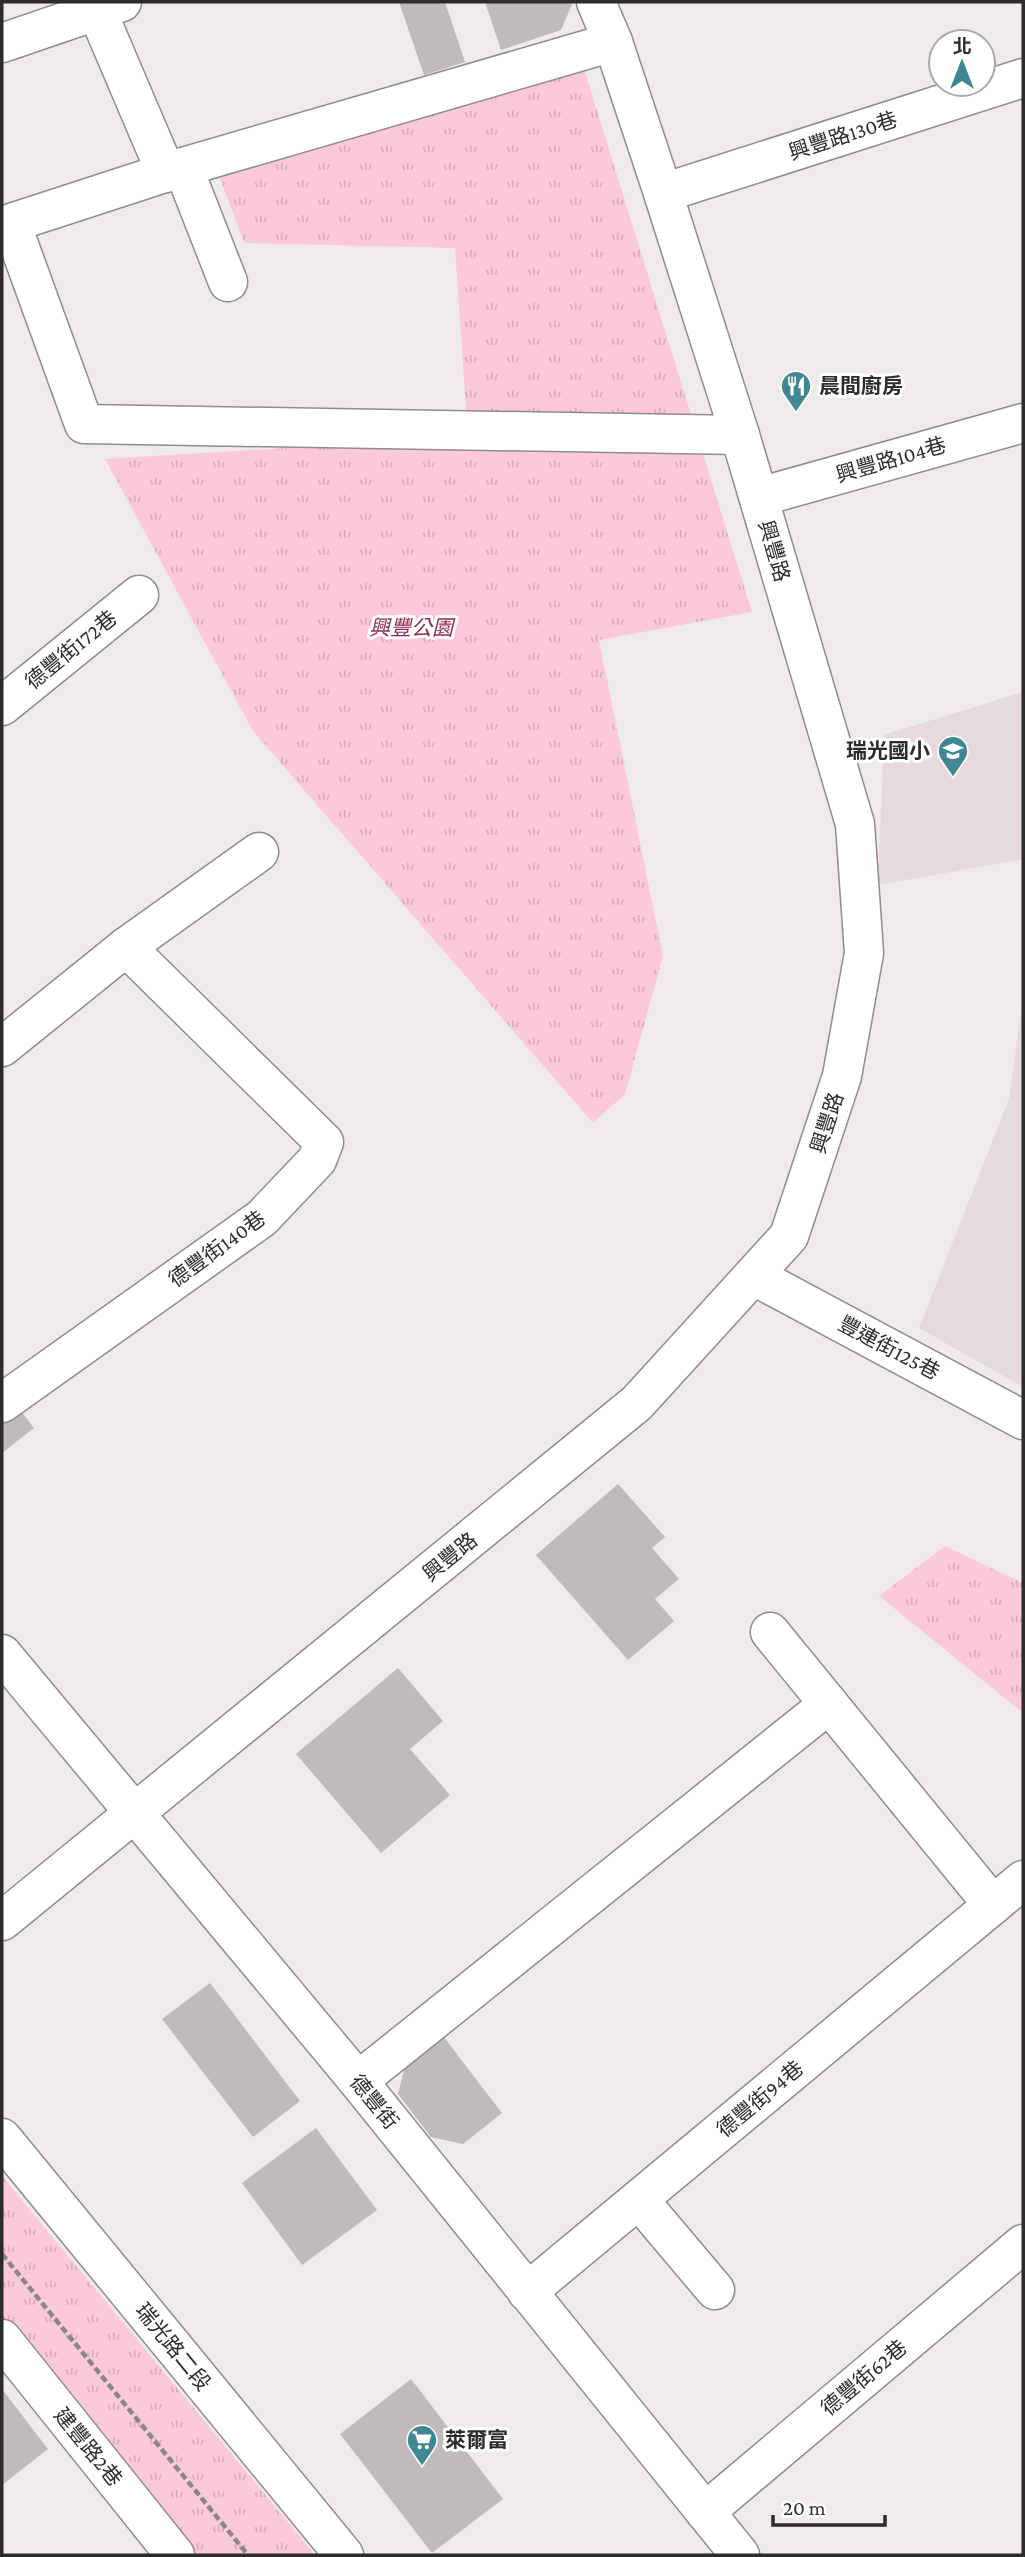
<svg xmlns="http://www.w3.org/2000/svg" width="1025" height="2557" font-family="'Crimson Pro','Noto Sans TC',serif">
	<defs>
		<pattern id="grass-tufts" width="24" height="20" patternUnits="userSpaceOnUse" patternTransform="scale(1.75)"><rect width="24" height="20" fill="#fcc9da"/><path d="M3 7l-1-3M5 7V3M7 7l1-3M15 17l-1-3M17 17v-4M19 17l1-3" fill="none" stroke="#d8adbb"/></pattern>
	</defs>
	<rect width="100%" height="100%" fill="#efeaec"/>
	<g fill="#e7dade">
		<polygon points="1023,692 1023,859 878,885 884,735"/>
		<polygon points="1023,997 1023,1387 919,1328 1009,1099"/>
	</g>
	<g fill="url(#grass-tufts)">
		<polygon points="583,65 752,612 599,640 663,956 625,1094 593,1123 253,731 105,459 468,437 455,248 244,243 217,170"/>
		<polygon points="945,1546 1023,1583 1023,1713 879,1596"/>
		<polygon points="2,2176 315,2555 193,2555 2,2317"/>
	</g>
	<g fill="#bfbabc">
		<polygon points="399,2 445,2 465,62 424,75"/>
		<polygon points="485,2 573,2 561,30 501,50"/>
		<polygon points="2,1387 34,1428 2,1453"/>
		<polygon points="618,1484 665,1537 652,1548 679,1579 655,1599 674,1621 628,1660 536,1555"/>
		<polygon points="398,1668 443,1721 410,1749 450,1795 381,1853 296,1754"/>
		<polygon points="210,1983 300,2101 253,2137 162,2019"/>
		<polygon points="443,2036 502,2113 463,2144 431,2137 398,2094 405,2066"/>
		<polygon points="316,2128 377,2210 302,2265 242,2183"/>
		<polygon points="411,2379 503,2499 432,2553 340,2434"/>
		<polygon points="2,2389 48,2449 2,2485"/>
	</g>
	<g fill="none" stroke-linecap="round" stroke-linejoin="round">
		<g stroke="#908c8d" stroke-width="41">
			<g id="minor">
				<polyline points="97,11 166,173"/>
				<polyline points="613,42 183,167 11,223 84,424 740,435"/>
				<polyline points="2,43 122,2"/>
				<polyline points="183,167 228,282"/>
				<polyline points="663,193 1023,78"/>
				<polyline points="759,497 1023,423"/>
				<polyline points="2,706 139,595"/>
				<polyline points="2,1047 126,947"/>
				<polyline points="754,1276 1023,1420"/>
				<polyline points="2,1403 262,1218 317,1160 324,1142 126,947 259,852"/>
				<polyline points="770,1632 993,1905"/>
				<polyline points="2,1654 358,2081 740,2555"/>
				<polyline points="2,1921 637,1403 789,1236 842,1076 864,953 855,824 740,435 663,193 613,42 596,2"/>
				<polyline points="358,2081 829,1704"/>
				<polyline points="2,2138 344,2555"/>
				<polyline points="639,2200 715,2290"/>
				<polyline points="527,2292 1023,1880"/>
				<polyline points="2,2339 175,2555"/>
				<polyline points="705,2512 1023,2244"/>
			</g>
		</g>
		<polyline stroke="#8a8789" stroke-width="4.5" stroke-dasharray="7 3.5" stroke-linecap="butt" points="2,2254 248,2555"/>
		<use href="#minor" stroke="#fff" stroke-width="38"/>
	</g>
	<defs>
		<g id="restaurant-pin" transform="scale(1.575)"><path d="M0 17L-7.5 6A9.5 9.5 0 1 1 7.5 6Z" fill="#418791" stroke="#fff"/><path d="M-5-6h1v4h1v-4h1v4h1v-4h1v5L-1.5 .5V6h-2V.5L-5-1ZM5-6V6H3V1.5H1.5Q1.5-4 5-6Z" fill="#fff"/></g>
		<g id="school-pin" transform="scale(1.575)"><path d="M0 17L-7.5 6A9.5 9.5 0 1 1 7.5 6Z" fill="#418791" stroke="#fff"/><path d="M0-5L7-2L0 1L-7-2ZM-4 1L0 2.5L4 1V4Q0 6-4 4Z" fill="#fff"/></g>
		<g id="supermarket-pin" transform="scale(1.575)"><path d="M0 17L-7.5 6A9.5 9.5 0 1 1 7.5 6Z" fill="#418791" stroke="#fff"/><path d="M-6-5.5h2.5l.6 2H6L4.5 2H-2.5L-4.4-4H-6ZM-1.5 3.2a1.3 1.3 0 1 0 .1 0ZM3 3.2a1.3 1.3 0 1 0 .1 0Z" fill="#fff"/></g>
	</defs>
	<g fill-rule="evenodd">
		<use href="#restaurant-pin" x="796" y="386"/>
		<use href="#school-pin" x="953" y="751"/>
		<use href="#supermarket-pin" x="422" y="2440"/>
	</g>
	<g text-anchor="middle" dominant-baseline="central" stroke-width="6" stroke-linejoin="round" paint-order="stroke">
		<g font-size="21" fill="#2d2b2c" stroke="#fff">
			<text transform="translate(843 136) rotate(-18)">興豐路130巷</text>
			<text transform="translate(891 460) rotate(-16)">興豐路104巷</text>
			<text transform="translate(774 551) rotate(74)">興豐路</text>
			<text transform="translate(71 650) rotate(-39)">德豐街172巷</text>
			<text transform="translate(827 1123) rotate(-72)">興豐路</text>
			<text transform="translate(217 1249) rotate(-36)">德豐街140巷</text>
			<text transform="translate(889 1348) rotate(28)">豐連街125巷</text>
			<text transform="translate(450 1557) rotate(-39)">興豐路</text>
			<text transform="translate(760 2099) rotate(-40)">德豐街94巷</text>
			<text transform="translate(374 2102) rotate(51)">德豐街</text>
			<text transform="translate(173 2347) rotate(51)">瑞光路二段</text>
			<text transform="translate(864 2378) rotate(-40)">德豐街62巷</text>
			<text transform="translate(88 2447) rotate(51)">建豐路2巷</text>
		</g>
		<g font-size="21" font-weight="bold" fill="#2d2b2c" stroke="#fff" text-anchor="start">
			<text x="819" y="386">晨間廚房</text>
			<text x="930" y="751" text-anchor="end">瑞光國小</text>
			<text x="445" y="2440">萊爾富</text>
		</g>
		<g font-size="21" font-style="italic" fill="#8a2c55" stroke="#fff">
			<text x="411" y="628">興豐公園</text>
		</g>
	</g>
	<rect width="1025" height="2557" fill="none" stroke="#2d2b2c" stroke-width="7"/>
	<g transform="translate(962 63)"><circle r="33" fill="#ffffff" stroke="#abaaab" stroke-width="2"/>
	<path d="M0-5L12 26L0 18L-12 26Z" fill="#418791"/>
	<text y="-10" font-size="19" font-weight="bold" text-anchor="middle" fill="#2d2b2c">北</text>
	</g>
	<path d="M773 2515v10h112v-10" fill="none" stroke="#2d2b2c" stroke-width="3.5"/>
	<text x="783" y="2515" font-size="21" fill="#2d2b2c" stroke="#ffffff" stroke-width="5" paint-order="stroke">20 m</text>
</svg>
